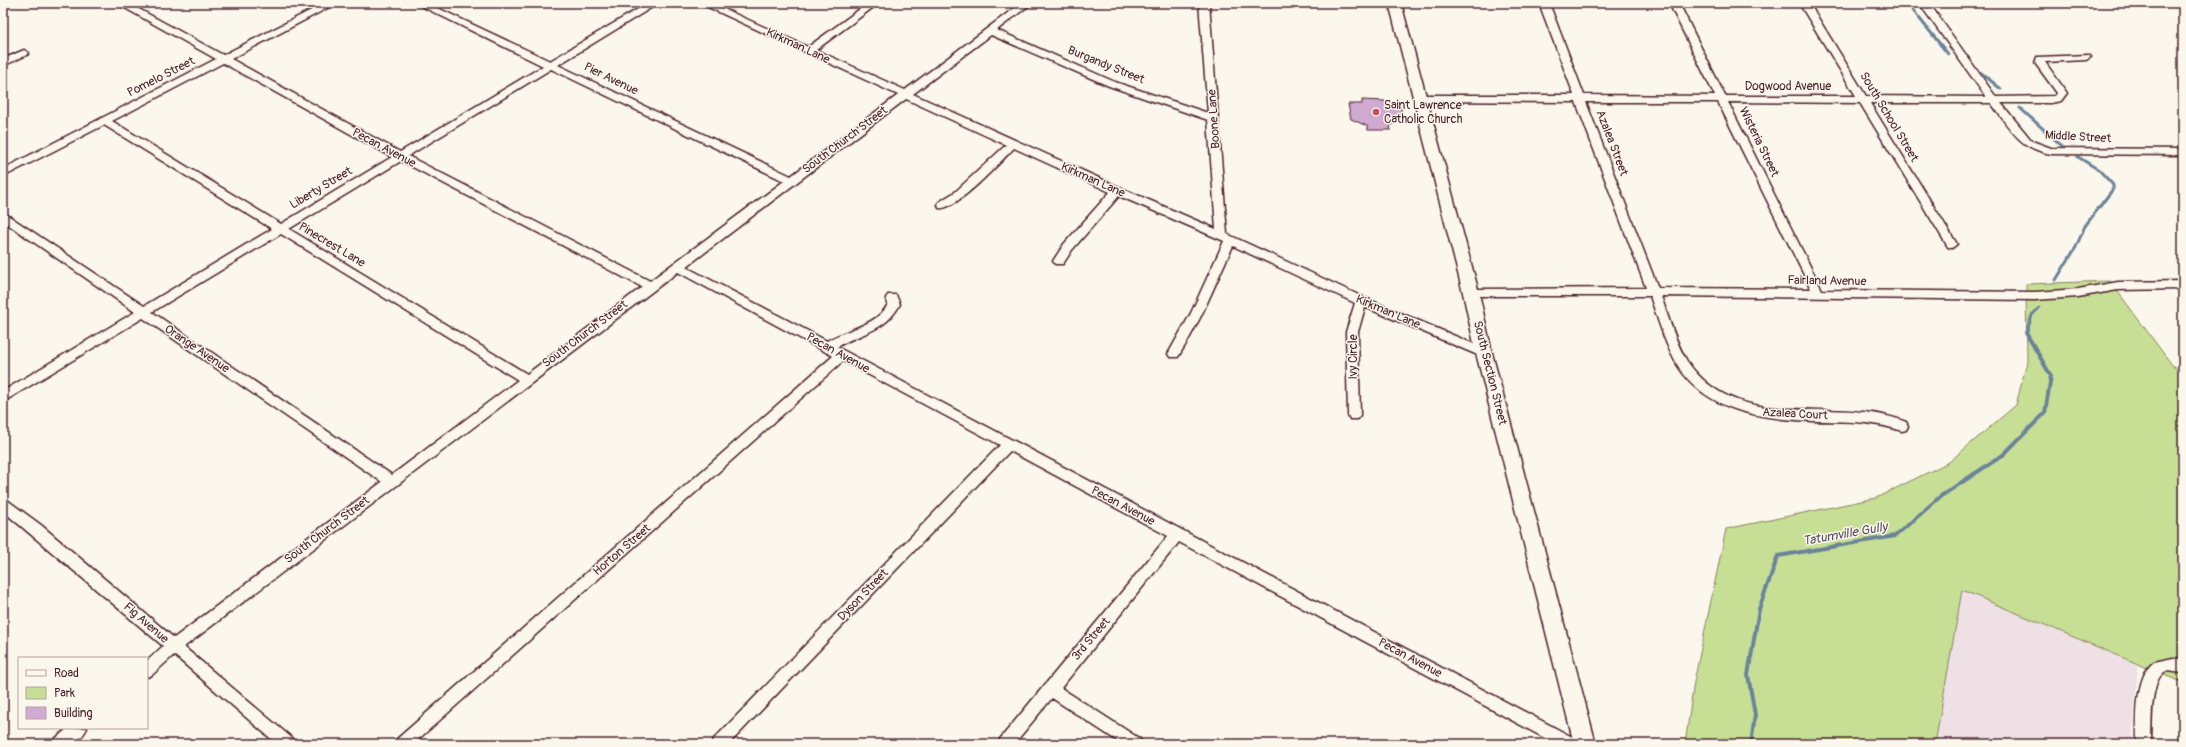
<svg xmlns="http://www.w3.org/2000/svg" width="2186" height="747" font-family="Pangolin,sans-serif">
	<rect width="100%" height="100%" fill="#fbf7ec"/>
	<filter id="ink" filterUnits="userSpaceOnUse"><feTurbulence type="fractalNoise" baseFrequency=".025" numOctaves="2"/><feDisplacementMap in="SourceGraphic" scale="8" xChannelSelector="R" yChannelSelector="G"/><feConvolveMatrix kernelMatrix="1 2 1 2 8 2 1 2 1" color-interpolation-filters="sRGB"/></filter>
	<g filter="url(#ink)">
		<polygon fill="#eee0e4" points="1962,590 2138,665 2132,744 1935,744"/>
		<polygon fill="#c7df95" stroke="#887f60" points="2110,281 2172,365 2183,371 2183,683 1962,590 1935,744 1685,744 1694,682 1726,529 1876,498 1949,462 2016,405 2027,362 2026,284"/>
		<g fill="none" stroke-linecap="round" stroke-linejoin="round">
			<g stroke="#6b8399" stroke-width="3">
				<polyline points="1907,3 1948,54"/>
				<polyline points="1980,72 2001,89"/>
				<polyline points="2020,108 2062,146"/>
				<polyline points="2056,280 2076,247 2085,226 2113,189 2113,185 2099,170 2078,157"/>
				<polyline points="2028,328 2032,315 2039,308"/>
			</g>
			<polyline stroke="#6b8399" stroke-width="4" points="1751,744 1755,715 1748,675 1759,609 1778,556 1895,536 1941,496 2003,455 2045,413 2051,376 2026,333 2028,327"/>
		</g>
		<polygon fill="#d1aad1" stroke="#4a1f2b" points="1362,100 1385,101 1386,105 1400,105 1403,117 1390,126 1391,130 1368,130 1367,126 1351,119 1348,104 1362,104"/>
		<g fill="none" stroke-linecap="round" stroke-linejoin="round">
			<g stroke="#4a1f2b" stroke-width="3">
				<g id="street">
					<path d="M116,3H128L223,55L325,3H337L231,59L400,152L543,66L415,3H427L550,61L648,3H659L558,65L791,176L898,95L699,3H711L808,47L868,3H879L816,50L905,90L1021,3H1032L997,30L1115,82L1208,113L1199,3H1209L1227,234L1365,298L1488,350L1490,353L1488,356H1480L1365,307L1358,332L1360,415L1358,419H1350L1348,415L1346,332L1355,303L1233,246C1215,283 1201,322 1178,357H1170L1168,354L1191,313L1224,241L1119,196L1072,250L1063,264H1055L1053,261L1064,244L1110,192L1014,148C1002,160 955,212 939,208L938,205L939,202L955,192L1006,145L906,99L686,267L827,341C846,329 877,326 888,304L886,298L888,295H896L900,304C886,332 861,332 837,347L1576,739L1578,744H1556L1179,542L1061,688L1140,739L1142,744H1122L1052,698L1014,744H998L1000,739L1168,536L1010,451L729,744H712L714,739L1000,445L843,361L413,744H395L397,739L833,356L678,272L184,647L293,739L295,744H277L174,655L152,675L147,677V661L163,646L3,511V497L41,525L174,638L382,482L143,318L3,402V391L135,312L3,221V212L144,306L272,229L104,125L3,177V169L216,59ZM991,35L1109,86L1208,120L1216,229L1121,188L913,94ZM223,63L392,157L281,224L112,121ZM551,69L784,181L650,281L408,156ZM401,161L642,287L527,374L289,229ZM281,234L518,380L392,475L152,312Z"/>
					<path d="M1539,3H1549L1584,95L1715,96L1669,3H1679L1725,96H1856L1799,3H1809L1866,96L1986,97L1919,3H1929L1996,97L2055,96L2057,93L2035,63L2037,57L2089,55L2091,57L2086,60L2045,62L2067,93L2061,101L2051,103H2001L2032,141L2051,148L2183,149V155L2051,154C2018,148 2010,128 1991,103H1870L1957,244L1952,248L1948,247L1860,103L1728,102L1822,290L2035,292L2078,289L2118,282L2183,281V289L2118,290L2078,297L2035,300L1661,296C1668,316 1676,344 1687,361C1739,437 1835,393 1906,422L1908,426L1906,430L1902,431C1869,420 1846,422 1813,421C1763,419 1707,412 1678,366C1665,345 1658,319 1650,296H1467L1465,293L1467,290L1471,289L1646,288L1576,102L1421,101L1416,98L1421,95H1574ZM1586,102H1718L1811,289L1658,288Z"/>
					<polygon points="24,50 29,53 27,55 3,66 3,59"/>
					<path d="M2173,658L2183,659V673L2166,671C2149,679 2152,727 2151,744H2137C2137,722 2134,677 2154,662Z"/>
					<path d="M68,728H87C80,744 68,744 53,744L55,739Z"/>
				</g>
			</g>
			<g stroke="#4a1f2b" stroke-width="3">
				<polygon id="secondary" points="1389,3 1401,3 1479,293 1492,353 1596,744 1574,744 1476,353 1463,293"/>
			</g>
			<use href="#street" fill="#fbf7ec" fill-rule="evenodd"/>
			<use href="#secondary" fill="#fbf7ec" fill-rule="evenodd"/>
		</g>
	</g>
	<circle fill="#d1495b" stroke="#fbf7ec" stroke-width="1.5" cx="1376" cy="112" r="4"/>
	<g text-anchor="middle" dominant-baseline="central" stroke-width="3" stroke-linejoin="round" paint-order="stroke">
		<g font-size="12" fill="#4a1f2b" stroke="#fbf7ec">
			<text transform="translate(798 46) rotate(25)">Kirkman Lane</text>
			<text transform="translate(1106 65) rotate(22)">Burgandy Street</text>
			<text transform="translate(161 77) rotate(-27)">Pomelo Street</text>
			<text transform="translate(611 79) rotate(26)">Pier Avenue</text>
			<text x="1788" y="86">Dogwood Avenue</text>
			<text transform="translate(1889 117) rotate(59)">South School Street</text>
			<text transform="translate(1214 119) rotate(-94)">Boone Lane</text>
			<text transform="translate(2078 137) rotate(3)">Middle Street</text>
			<text transform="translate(845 140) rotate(-37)">South Church Street</text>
			<text transform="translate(1759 142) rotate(64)">Wisteria Street</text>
			<text transform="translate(1612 143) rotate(69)">Azalea Street</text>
			<text transform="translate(384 148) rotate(28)">Pecan Avenue</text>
			<text transform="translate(1093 180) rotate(24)">Kirkman Lane</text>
			<text transform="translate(321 188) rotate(-31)">Liberty Street</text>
			<text transform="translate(332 245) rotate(31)">Pinecrest Lane</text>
			<text transform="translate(1827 281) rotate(1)">Fairland Avenue</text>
			<text transform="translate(1388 312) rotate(23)">Kirkman Lane</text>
			<text transform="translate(585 334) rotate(-37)">South Church Street</text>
			<text transform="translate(197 349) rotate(34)">Orange Avenue</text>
			<text transform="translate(838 353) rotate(29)">Pecan Avenue</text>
			<text transform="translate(1353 357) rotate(-90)">Ivy Circle</text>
			<text transform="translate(1490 373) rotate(76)">South Section Street</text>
			<text transform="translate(1795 414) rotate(3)">Azalea Court</text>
			<text transform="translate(1123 506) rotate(28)">Pecan Avenue</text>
			<text transform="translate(327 530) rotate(-37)">South Church Street</text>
			<text transform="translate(622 550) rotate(-41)">Horton Street</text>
			<text transform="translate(863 595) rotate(-46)">Dyson Street</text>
			<text transform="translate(146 623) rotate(41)">Fig Avenue</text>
			<text transform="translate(1091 639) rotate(-50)">3rd Street</text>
			<text transform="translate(1410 658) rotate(28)">Pecan Avenue</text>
		</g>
		<g font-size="12" fill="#4a1f2b" stroke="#fbf7ec" text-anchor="start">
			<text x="1384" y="105">Saint Lawrence<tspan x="1384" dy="14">Catholic Church</tspan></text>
		</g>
		<g font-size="13" font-style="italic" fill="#5a5162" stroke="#fbf7ec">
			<text transform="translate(1845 534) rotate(-10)">Tatumville Gully</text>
		</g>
	</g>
	<rect width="2186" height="747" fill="none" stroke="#fbf7ec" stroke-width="16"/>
	<rect x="8" y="8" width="2170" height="731" fill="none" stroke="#4a1f2b" stroke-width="1.5" filter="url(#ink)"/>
	<rect x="18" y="657" width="130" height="72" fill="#fbf7ec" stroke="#b4a19f"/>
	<rect x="26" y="670" width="20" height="6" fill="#fbf7ec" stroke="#b4a19f"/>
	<text x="54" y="677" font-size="12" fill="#4a1f2b">Road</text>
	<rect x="26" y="687" width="20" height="12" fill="#c7df95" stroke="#b4a19f"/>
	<text x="54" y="697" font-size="12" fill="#4a1f2b">Park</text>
	<rect x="26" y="707" width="20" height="12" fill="#d1aad1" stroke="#b4a19f"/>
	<text x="54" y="717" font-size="12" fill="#4a1f2b">Building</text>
</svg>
